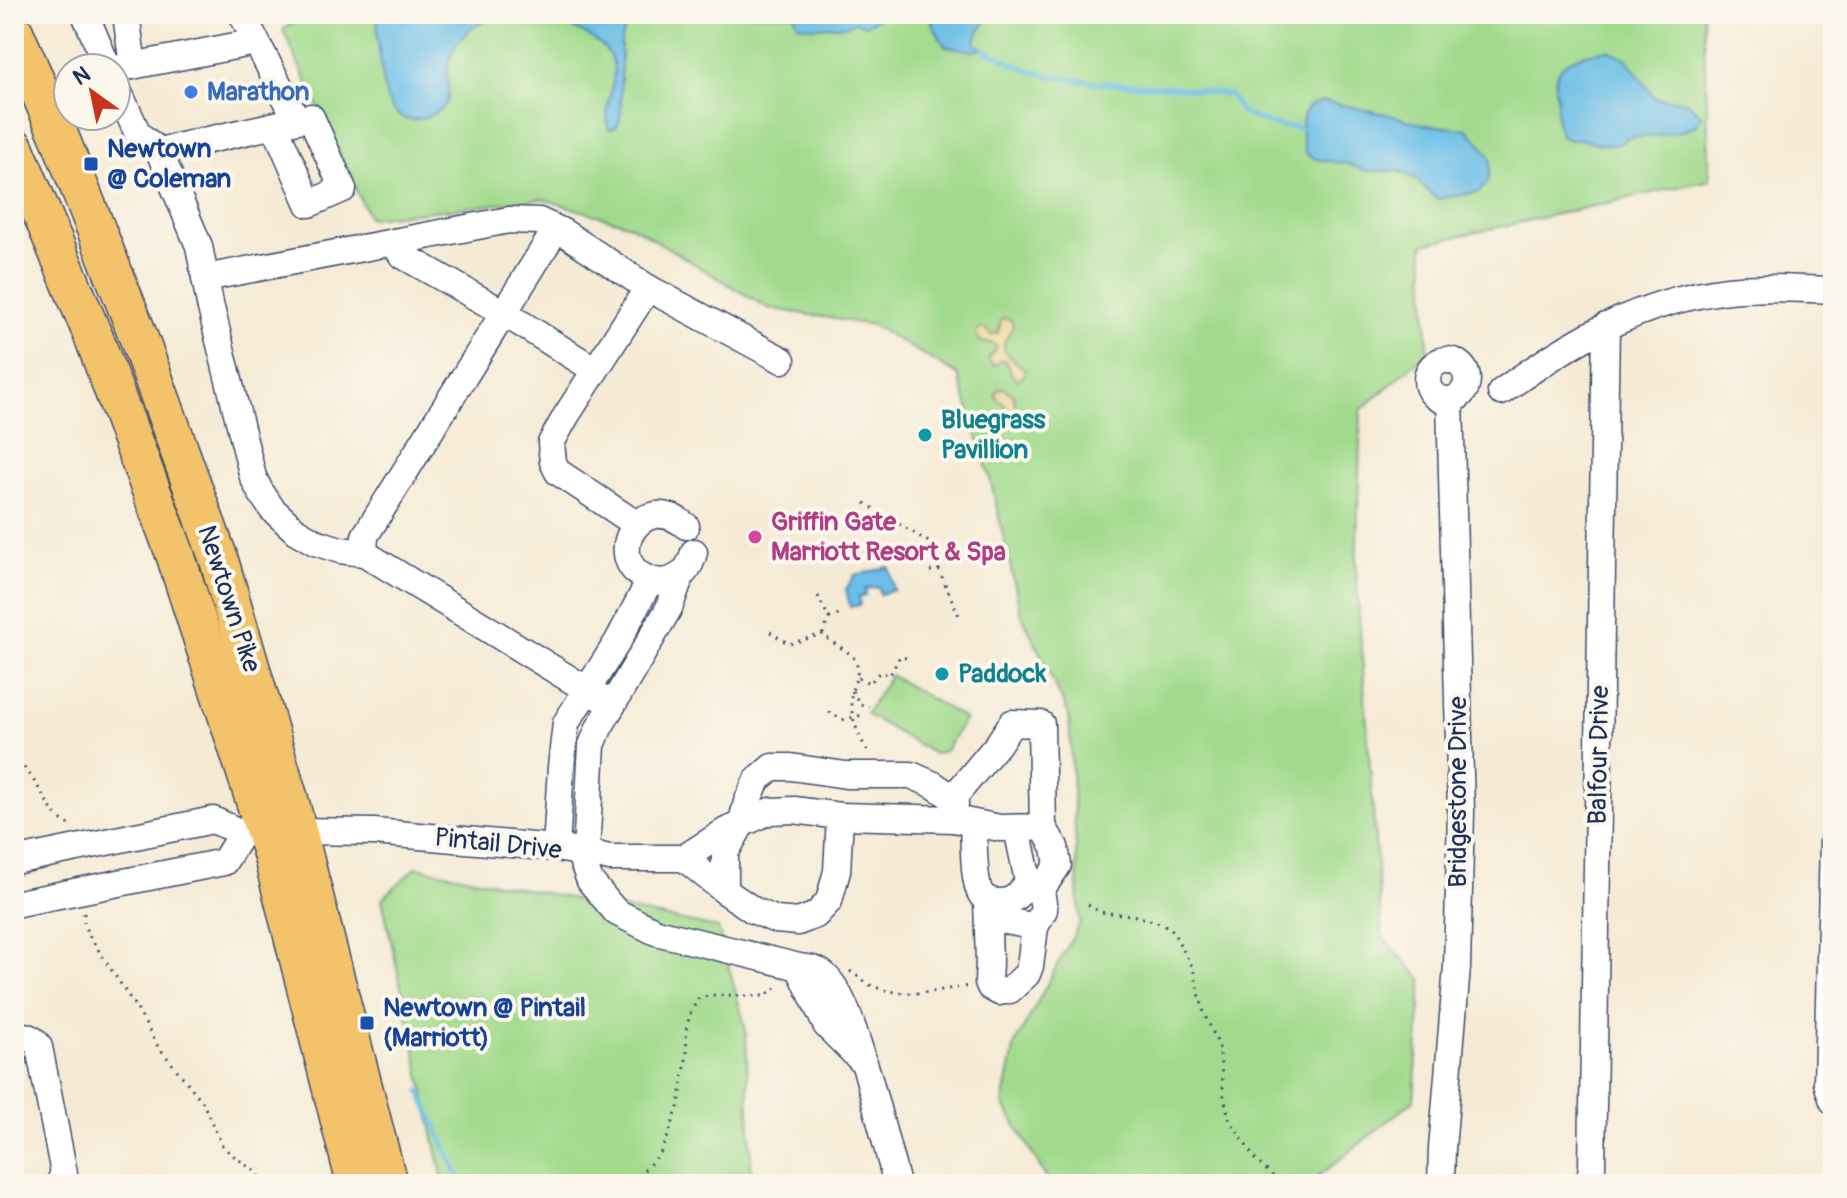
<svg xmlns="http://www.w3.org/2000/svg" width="1847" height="1198" font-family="Pangolin,sans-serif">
	<rect width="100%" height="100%" fill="#fbf7ec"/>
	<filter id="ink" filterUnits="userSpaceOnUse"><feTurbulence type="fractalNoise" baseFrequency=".0125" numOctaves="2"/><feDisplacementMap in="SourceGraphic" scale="16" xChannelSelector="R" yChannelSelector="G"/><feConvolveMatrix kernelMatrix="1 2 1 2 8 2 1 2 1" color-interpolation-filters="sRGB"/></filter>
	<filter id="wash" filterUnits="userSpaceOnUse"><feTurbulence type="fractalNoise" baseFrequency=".006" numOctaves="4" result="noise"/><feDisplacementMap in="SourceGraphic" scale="32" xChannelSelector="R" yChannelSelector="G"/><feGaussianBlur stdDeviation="1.8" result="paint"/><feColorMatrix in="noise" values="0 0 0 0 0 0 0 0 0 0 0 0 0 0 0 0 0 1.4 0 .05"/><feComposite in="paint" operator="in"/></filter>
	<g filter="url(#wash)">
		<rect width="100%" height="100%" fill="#f5ead4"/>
		<g fill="#a1da8c" stroke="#5e8475" stroke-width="2">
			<polygon points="303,14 1703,14 1710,180 1423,244 1428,352 1361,410 1356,572 1382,936 1422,980 1414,1100 1309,1184 1050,1184 1003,1103 1015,1044 1080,923 1069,715 1021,613 990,478 958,375 872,325 768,308 630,225 543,199 369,218 283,30"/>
			<polygon points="890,675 965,719 945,751 934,754 866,714"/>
			<polygon points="416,867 718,928 746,1030 752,1184 444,1184 382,899"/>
		</g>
		<g fill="#eeda9e" stroke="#84847e" stroke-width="2">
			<path d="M1004,318L1011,320L1013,326C1011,332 1004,339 1004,345C1003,356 1020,362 1025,371L1024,375L1018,380L1012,375L1005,360H1002L994,366L988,359L997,347L992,343L981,342L976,335L979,328L986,329L991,335L998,333L1001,320Z"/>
			<path d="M1004,388L1013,395L1016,408L1029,418C1025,428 1018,423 1010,421L1003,425L998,423L997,417L1003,411L1006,405L999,401L995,394L999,389Z"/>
		</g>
		<g fill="#6bbee7" stroke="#4376a2" stroke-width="2">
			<path d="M379,14H501C474,22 447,43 447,74C447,83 451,95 446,104C442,110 433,114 426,117C395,129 384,100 382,75C380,56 375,32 379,14Z"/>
			<path d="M505,14H630L621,40V112C620,120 620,125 613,129H609C603,110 613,91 614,72C616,40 562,22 537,17C526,15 515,15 505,14Z"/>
			<polygon points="795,14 886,14 865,25 854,22 849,25 812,27 799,25 796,21"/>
			<path d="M927,14H987C986,26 975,33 975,44L984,49L974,51L945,46Z"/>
			<path d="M1608,50L1626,58L1655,98L1687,102L1702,116L1696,125L1686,130L1648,137H1629L1617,145L1601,144L1581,139L1570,140L1562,137C1555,123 1557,115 1557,100C1557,95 1555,91 1555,87C1555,57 1586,53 1608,50Z"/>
			<path d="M1323,101L1386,114L1426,125L1467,129L1482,145L1491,159L1488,182L1479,192L1437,199L1416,179L1399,171H1367L1347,164L1316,159L1306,154C1302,141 1297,116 1310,106C1312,104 1320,102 1323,101Z"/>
			<polygon points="889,567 894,590 880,594 878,587 865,589 866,595 859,597 860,605 850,607 846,589 855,575"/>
		</g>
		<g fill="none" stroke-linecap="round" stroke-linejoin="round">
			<g stroke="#6bbee7" stroke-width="5">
				<polyline points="984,49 1027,70 1054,77 1101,83 1175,87 1230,95 1241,113 1273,125 1300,128"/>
				<polyline points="420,1091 462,1184"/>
			</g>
		</g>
	</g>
	<g filter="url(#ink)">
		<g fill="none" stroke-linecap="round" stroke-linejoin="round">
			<g stroke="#3c4b70" stroke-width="29">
				<g id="minor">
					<polyline points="85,14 108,68"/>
					<polyline points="126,14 133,66"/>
					<polyline points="242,14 297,120"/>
					<polyline points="116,69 256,42"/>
					<polyline points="116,86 138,134 159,151 199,246 210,304 253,477 260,491 272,509 296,531 315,542 340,550 364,553 612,705"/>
					<polyline points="159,151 311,117 343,189 309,204 275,126"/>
					<polyline points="393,242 402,255 504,313 595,370"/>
					<polyline points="205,278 509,220 539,221 563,232 648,288 782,360"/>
					<circle cx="1447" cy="380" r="20"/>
					<path d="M1501,392C1573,340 1639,301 1728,290C1763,286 1798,289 1833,290"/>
					<polyline points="636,524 558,472 553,462 551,443 566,416 648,288"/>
					<path d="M686,526C641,488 602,558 646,578C654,582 663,583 671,580C684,576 691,565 694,552"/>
					<polyline points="364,553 365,536 556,229"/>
					<polyline points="953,798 998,744 1012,723 1041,724 1043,827 1000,828 954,819"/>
					<path d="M973,823C974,839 973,882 981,894C985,900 992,902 998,902C1014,903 1021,893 1028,881L1017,828"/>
					<polyline points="1833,841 1827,1083 1833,1101"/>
					<polyline points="556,848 561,767 566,723 618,641 650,580"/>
					<polyline points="579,852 586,852 609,858 684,858 725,891 753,910 776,920 798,922 816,915 829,901 837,871 840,816 794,810 770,811 726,831 684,858"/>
					<polyline points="586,852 592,745 599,728 669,608 681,575"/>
					<polyline points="14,861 213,820 242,833 297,831 374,832 556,848 579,852 590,881 616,912 656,932 799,967"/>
					<polyline points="1041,890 1058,865 1055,847 1043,827"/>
					<polyline points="725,891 725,853 741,825 747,802 757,780 772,767 791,767 846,775 911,775 934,785 953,798 955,804 954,819 840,816"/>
					<polyline points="987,899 989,962 988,982 990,987 999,992 1010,990 1027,974 1030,966 1035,927 1044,910 1041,890 1028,881"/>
					<polyline points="14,904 224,862 242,833"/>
					<polyline points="988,917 1035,927"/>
					<path d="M14,1035C25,1035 34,1037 39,1047L64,1173L59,1184"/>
					<path d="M863,1062L826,1025L799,967C805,968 813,968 818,971C843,982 859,1050 868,1075L897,1184"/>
					<polyline points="1441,1184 1442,1149 1457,967 1461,812 1450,400"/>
					<polyline points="1589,1184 1592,1167 1606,326"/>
				</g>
			</g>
			<g stroke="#3c4b70" stroke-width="41">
				<g id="highway">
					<polyline points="14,32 60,138 134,325 218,557 290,803 388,1184"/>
					<polyline points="14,147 94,338 175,554 272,853 356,1184"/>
				</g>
			</g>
			<g stroke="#3c4b70" stroke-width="3" stroke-dasharray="2 6" stroke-linecap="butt">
				<polyline points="865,503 932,544 939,570"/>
				<polyline points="930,571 939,570 960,618"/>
				<polyline points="818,596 829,618 823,634"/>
				<polyline points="829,618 841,614"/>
				<path d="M770,632L789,644L823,634C831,644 852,651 856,662C861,677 851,685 851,698C850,716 859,737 868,752"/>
				<polyline points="858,678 870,683 880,672 890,675 900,656 909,659"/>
				<polyline points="852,691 860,704 869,706"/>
				<polyline points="829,712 842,720 866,714"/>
				<path d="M14,755C23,765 31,776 38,787C50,805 51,816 72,826"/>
				<polyline points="14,772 24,766"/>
				<polyline points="1088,905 1100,912 1132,915 1157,922 1171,928 1193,968 1204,1013 1219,1046 1224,1097 1229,1118 1256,1161 1275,1178 1280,1184"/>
				<polyline points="84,913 84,924 90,937 137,1009 157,1045 202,1101 222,1145 230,1153 257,1173 266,1184"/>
				<polyline points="850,971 870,985 883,990 903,993 922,993 969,986"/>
				<polyline points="637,1184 639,1175 660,1154 667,1139 679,1105 687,1054 686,1031 690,1014 698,999 711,995 764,996 781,985"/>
			</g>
			<use href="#minor" stroke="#fff" stroke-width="26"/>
			<use href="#highway" stroke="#f2c36a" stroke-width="38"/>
		</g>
	</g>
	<circle fill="#3f7fe0" stroke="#fbf7ec" stroke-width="3" cx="191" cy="92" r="8"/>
	<g fill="#1a4fb4" stroke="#fbf7ec" stroke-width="3">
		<rect x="83" y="156" width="16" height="16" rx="4"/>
		<rect x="359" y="1015" width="16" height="16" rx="4"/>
	</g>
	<g fill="#0f9aa8" stroke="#fbf7ec" stroke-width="3">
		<circle cx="925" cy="435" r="8"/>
		<circle cx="942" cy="674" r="8"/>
	</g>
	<circle fill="#d1479c" stroke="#fbf7ec" stroke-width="3" cx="755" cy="537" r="8"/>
	<g text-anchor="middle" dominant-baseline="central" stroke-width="8" stroke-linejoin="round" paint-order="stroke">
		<g font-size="26" font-weight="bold" fill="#366cbe" stroke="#fbf7ec" text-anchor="start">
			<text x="207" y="92">Marathon</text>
		</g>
		<g font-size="26" font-weight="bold" fill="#164399" stroke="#fbf7ec" text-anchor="start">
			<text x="107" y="149">Newtown<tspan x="107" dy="30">@ Coleman</tspan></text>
			<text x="383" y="1008">Newtown @ Pintail<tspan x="383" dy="30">(Marriott)</tspan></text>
		</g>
		<g font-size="26" font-weight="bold" fill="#0d838f" stroke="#fbf7ec" text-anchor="start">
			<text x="941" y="420">Bluegrass<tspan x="941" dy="30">Pavillion</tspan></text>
			<text x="958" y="674">Paddock</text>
		</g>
		<g font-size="26" font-weight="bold" fill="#b23c85" stroke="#fbf7ec" text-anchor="start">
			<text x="771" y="522">Griffin Gate<tspan x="771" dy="30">Marriott Resort &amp; Spa</tspan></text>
		</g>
		<g font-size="26" fill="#1b2f5e" stroke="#fbf7ec">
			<text transform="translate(229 599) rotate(72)">Newtown Pike</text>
			<text transform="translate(1599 755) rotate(-89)">Balfour Drive</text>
			<text transform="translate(1458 792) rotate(-90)">Bridgestone Drive</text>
			<text transform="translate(498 844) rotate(6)">Pintail Drive</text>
		</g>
	</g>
	<rect width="1847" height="1198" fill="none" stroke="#fbf7ec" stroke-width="48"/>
	<g transform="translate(92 92) rotate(327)"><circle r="38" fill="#fbf7ec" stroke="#a1a7b3" stroke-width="2"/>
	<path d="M0-6L14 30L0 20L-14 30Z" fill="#c8321e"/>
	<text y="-12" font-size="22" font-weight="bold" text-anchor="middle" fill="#1b2f5e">N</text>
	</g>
</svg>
